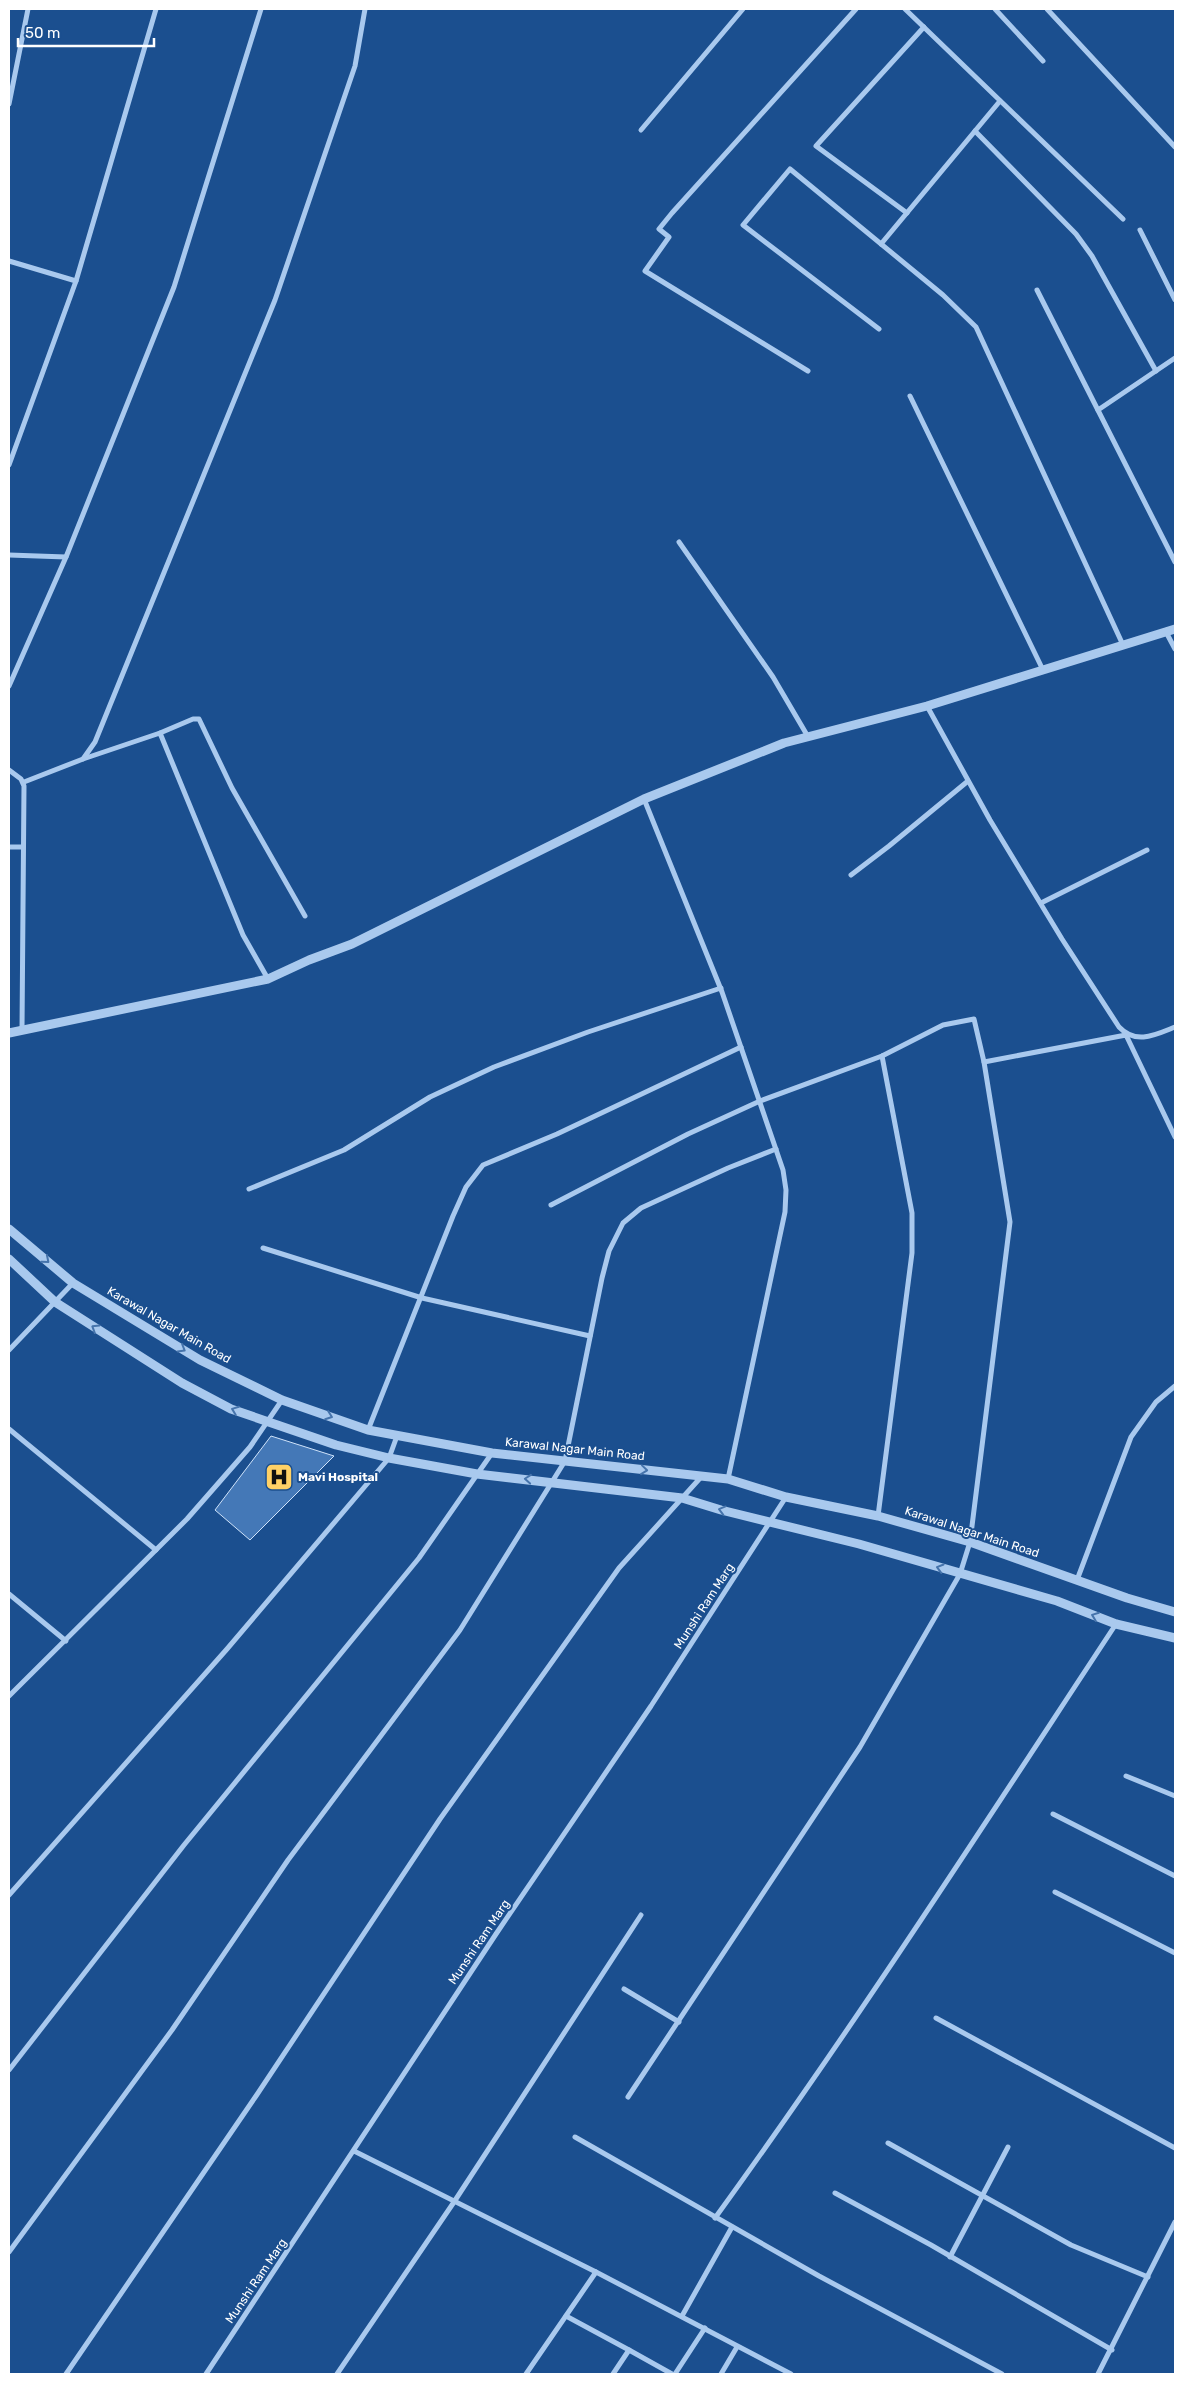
<svg xmlns="http://www.w3.org/2000/svg" width="1184" height="2383" font-family="Rubik,sans-serif">
	<rect width="100%" height="100%" fill="#1b4f8f"/>
	<polygon fill="#4478b7" stroke="#cfe3fa" points="271,1436 334,1456 250,1540 215,1510"/>
	<g fill="none" stroke-linecap="round" stroke-linejoin="round">
		<g stroke="#a9c9ee" stroke-width="5">
			<polyline points="905,9 1123,219"/>
			<polyline points="995,9 1043,61"/>
			<polyline points="1047,9 1175,147"/>
			<polyline points="1000,101 975,131 1076,234 1092,256 1156,371"/>
			<polyline points="9,104 28,9"/>
			<polyline points="641,130 743,9"/>
			<polyline points="907,213 816,146 924,27"/>
			<polyline points="1140,230 1175,300"/>
			<polyline points="881,244 975,131"/>
			<polyline points="9,261 76,281"/>
			<polyline points="1037,290 1175,562"/>
			<polyline points="879,329 743,225 790,169 943,295 976,327 1123,645"/>
			<polyline points="808,371 645,271 669,237 659,229 672,213 856,9"/>
			<polyline points="910,396 1043,670"/>
			<polyline points="1098,410 1175,358"/>
			<polyline points="9,465 76,281 156,9"/>
			<polyline points="679,542 773,677 807,735"/>
			<polyline points="9,555 66,557"/>
			<polyline points="1166,632 1175,649"/>
			<polyline points="9,686 66,557 174,287 261,9"/>
			<path d="M927,706L990,820L1062,939L1119,1027C1136,1045 1155,1035 1175,1027"/>
			<polyline points="160,733 193,719 199,719 232,788 305,916"/>
			<polyline points="83,759 160,733 243,935 268,979"/>
			<polyline points="9,770 21,779 24,786 22,1029"/>
			<polyline points="24,782 83,759 95,742 275,300 355,66 365,9"/>
			<polyline points="644,799 722,992 783,1170 786,1190 785,1212 728,1479"/>
			<polyline points="9,847 23,847"/>
			<polyline points="851,875 889,846 968,781"/>
			<polyline points="1041,903 1147,850"/>
			<polyline points="984,1062 1126,1035 1175,1137"/>
			<polyline points="249,1189 344,1150 430,1097 494,1067 588,1032 721,988"/>
			<polyline points="551,1205 688,1134 760,1101 882,1056 943,1025 974,1019 984,1062 1010,1222 970,1542 960,1574 860,1747 628,2097"/>
			<polyline points="263,1248 422,1298 590,1336"/>
			<polyline points="9,1350 73,1283"/>
			<polyline points="9,1429 156,1550"/>
			<polyline points="368,1430 453,1216 466,1187 483,1165 557,1134 741,1047"/>
			<polyline points="878,1516 912,1253 912,1213 882,1056"/>
			<polyline points="1077,1580 1131,1437 1156,1402 1175,1386"/>
			<polyline points="9,1594 66,1641"/>
			<polyline points="9,1696 187,1519 250,1447 282,1400"/>
			<polyline points="1126,1776 1175,1796"/>
			<polyline points="1053,1814 1175,1876"/>
			<polyline points="1055,1892 1175,1953"/>
			<polyline points="9,1895 227,1649 389,1458 397,1436"/>
			<polyline points="624,1989 679,2022"/>
			<polyline points="936,2018 1175,2148"/>
			<polyline points="9,2070 184,1845 419,1558 492,1453"/>
			<polyline points="575,2137 819,2276 1002,2374"/>
			<polyline points="888,2143 1071,2245 1148,2277"/>
			<polyline points="354,2151 596,2272 791,2374"/>
			<polyline points="835,2193 931,2245 1112,2350"/>
			<path d="M715,2218C855,2025 985,1823 1116,1624"/>
			<polyline points="9,2252 172,2030 288,1860 460,1630 565,1461 602,1278 609,1251 623,1223 641,1208 728,1168 776,1149"/>
			<polyline points="950,2257 1008,2147"/>
			<polyline points="566,2316 629,2350 613,2374"/>
			<polyline points="682,2316 732,2227"/>
			<polyline points="629,2350 672,2374"/>
			<polyline points="66,2374 256,2096 440,1819 619,1568 702,1476"/>
			<polyline points="206,2374 496,1934 651,1706 786,1497"/>
			<polyline points="337,2374 454,2202 641,1915"/>
			<polyline points="526,2374 596,2272"/>
			<polyline points="675,2374 705,2328"/>
			<polyline points="721,2374 737,2347"/>
			<polyline points="1098,2374 1175,2222"/>
		</g>
		<g stroke="#a9c9ee" stroke-width="9">
			<polyline points="9,1033 268,979 309,960 352,944 644,799 784,743 927,706 1175,629"/>
			<polyline points="9,1229 73,1283 200,1360 282,1400 368,1430 492,1453 728,1479 786,1497 878,1516 970,1542 1127,1598 1175,1612"/>
			<polyline points="9,1259 55,1302 182,1383 231,1409 336,1445 389,1458 477,1474 682,1498 721,1510 859,1544 1057,1601 1116,1624 1175,1638"/>
		</g>
	</g>
	<defs><path id="oneway-chevron" d="M-2-3.5L2.5 0L-2 3.5" fill="none" stroke-width="1.6" stroke-linecap="round" stroke-linejoin="round" transform="scale(1.25)"/></defs>
	<g stroke="#4674ac">
		<use href="#oneway-chevron" transform="translate(46 1260) rotate(40)"/>
		<use href="#oneway-chevron" transform="translate(95 1328) rotate(-148)"/>
		<use href="#oneway-chevron" transform="translate(182 1349) rotate(31)"/>
		<use href="#oneway-chevron" transform="translate(235 1410) rotate(-159)"/>
		<use href="#oneway-chevron" transform="translate(329 1416) rotate(20)"/>
		<use href="#oneway-chevron" transform="translate(644 1470) rotate(6)"/>
		<use href="#oneway-chevron" transform="translate(528 1479) rotate(-175)"/>
		<use href="#oneway-chevron" transform="translate(722 1510) rotate(-165)"/>
		<use href="#oneway-chevron" transform="translate(940 1568) rotate(-164)"/>
		<use href="#oneway-chevron" transform="translate(1095 1616) rotate(-159)"/>
	</g>
	<defs>
		<g id="hospital-square" transform="scale(1.4375)"><rect x="-9" y="-9" width="18" height="18" rx="4" fill="#ffd166" stroke="#1b4f8f"/><path d="M-5-5h3v3.5h4V-5h3V5h-3V1.5h-4V5h-3Z" fill="#111"/></g>
	</defs>
	<g fill-rule="evenodd">
		<use href="#hospital-square" x="279" y="1477"/>
	</g>
	<g text-anchor="middle" dominant-baseline="central" stroke-width="4" stroke-linejoin="round" paint-order="stroke">
		<g font-size="12" fill="#fff" stroke="#1b4f8f">
			<text transform="translate(169 1325) rotate(30)">Karawal Nagar Main Road</text>
			<text transform="translate(575 1449) rotate(6)">Karawal Nagar Main Road</text>
			<text transform="translate(972 1532) rotate(18)">Karawal Nagar Main Road</text>
			<text transform="translate(704 1606) rotate(-57)">Munshi Ram Marg</text>
			<text transform="translate(479 1942) rotate(-56)">Munshi Ram Marg</text>
			<text transform="translate(256 2281) rotate(-56)">Munshi Ram Marg</text>
		</g>
		<g font-size="12" font-weight="bold" fill="#fff" stroke="#1b4f8f" text-anchor="start">
			<text x="298" y="1477">Mavi Hospital</text>
		</g>
	</g>
	<rect width="1184" height="2383" fill="none" stroke="#ffffff" stroke-width="20"/>
	<path d="M18 38v8h136v-8" fill="none" stroke="#ffffff" stroke-width="2.5"/>
	<text x="25" y="38" font-size="15" fill="#ffffff" stroke="#1b4f8f" stroke-width="4" paint-order="stroke">50 m</text>
</svg>
